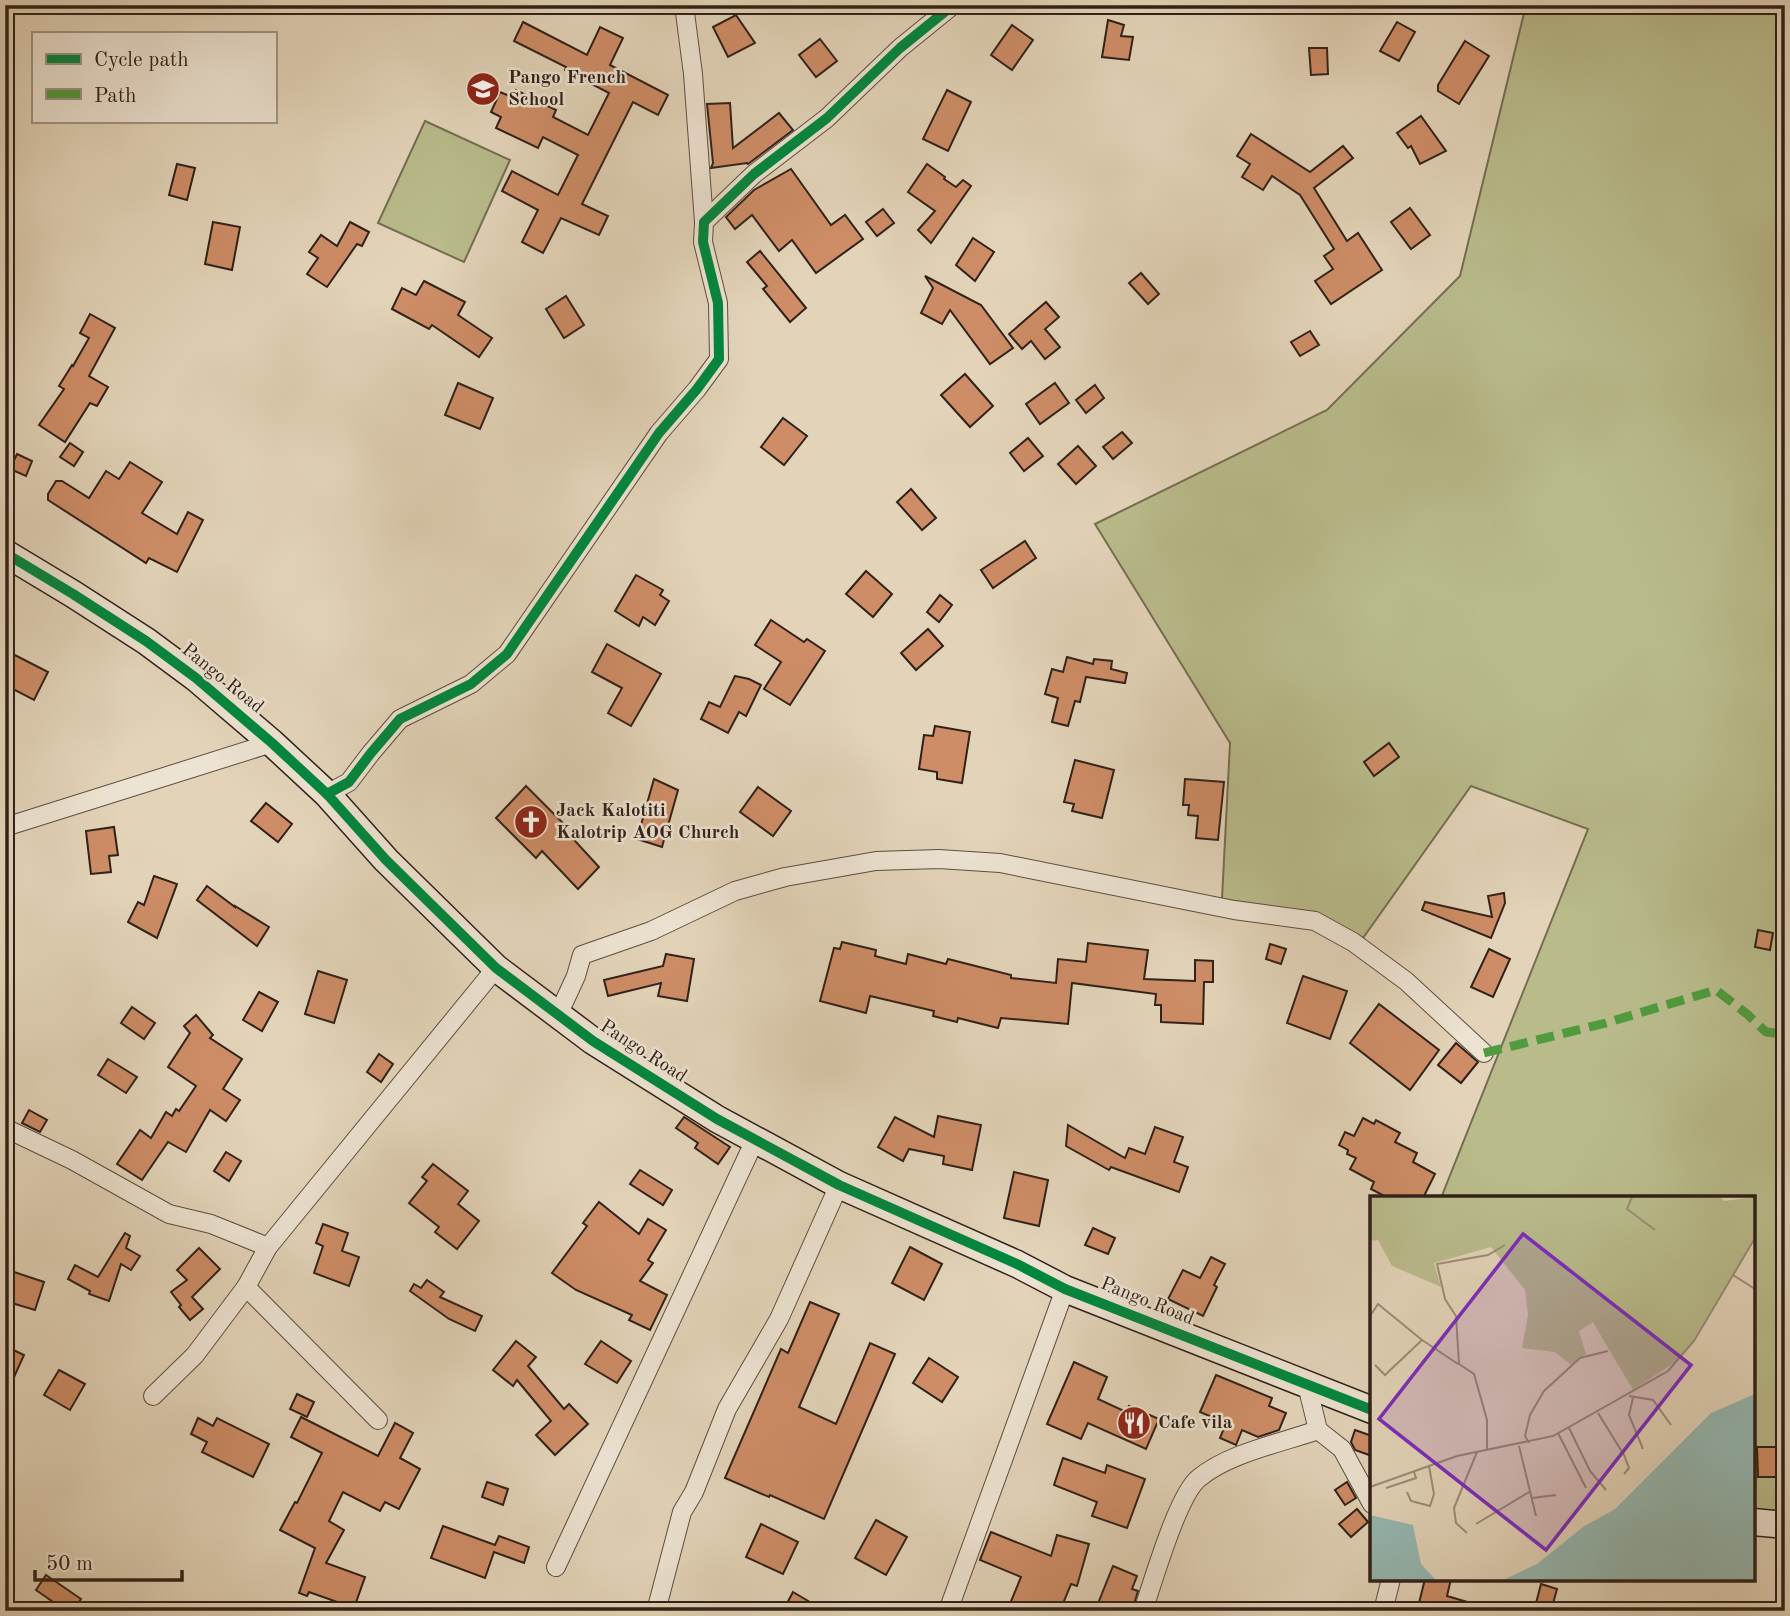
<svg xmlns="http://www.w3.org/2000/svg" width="1790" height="1616" font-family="'Old Standard TT',serif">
	<rect width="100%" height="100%" fill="#e3d4b9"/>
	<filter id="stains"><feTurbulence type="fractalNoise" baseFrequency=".00286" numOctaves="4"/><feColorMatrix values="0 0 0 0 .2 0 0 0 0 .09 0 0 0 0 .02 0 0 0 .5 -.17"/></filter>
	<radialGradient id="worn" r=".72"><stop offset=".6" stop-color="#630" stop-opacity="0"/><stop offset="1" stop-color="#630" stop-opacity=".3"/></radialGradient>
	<g fill="#b9bb8b" stroke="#746e52" stroke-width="2">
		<polygon points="1526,5 1785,5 1785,1517 1753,1514 1753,1198 1441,1198 1588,829 1471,786 1363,938 1313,913 1222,899 1230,743 1095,524 1327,410 1460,276"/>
		<polygon points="425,121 510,160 464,262 378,223"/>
	</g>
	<g fill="#ce8d67" stroke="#302119" stroke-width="2">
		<polygon points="736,15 755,43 728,57 713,27"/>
		<polygon points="1108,20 1124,25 1121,36 1133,37 1129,60 1102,57"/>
		<polygon points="523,22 587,55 600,27 623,38 610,65 668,95 658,115 633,102 582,204 608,216 599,235 561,218 543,253 522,242 538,210 502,191 512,171 558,195 578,155 543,137 538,148 496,128 501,117 491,112 500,92 512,97 516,90 556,110 553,117 588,135 609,93 565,70 566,67 514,41"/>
		<polygon points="1397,22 1415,32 1399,61 1380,51"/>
		<polygon points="1012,25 1033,40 1012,70 991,55"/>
		<polygon points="820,39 837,61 816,77 799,55"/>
		<polygon points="1465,41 1489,56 1459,104 1438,91 1438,85"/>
		<polygon points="1309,48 1327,48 1328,74 1311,75"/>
		<polygon points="947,90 971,102 948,151 923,139"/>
		<polygon points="730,103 733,148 779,113 793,130 748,164 747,163 711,168 713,163 707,104"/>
		<polygon points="1421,116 1446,151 1420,164 1411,146 1408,148 1397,133"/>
		<polygon points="1251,134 1310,172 1343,146 1353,158 1314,188 1347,241 1358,233 1382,270 1331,304 1315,281 1333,269 1324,256 1334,249 1300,195 1272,176 1263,190 1242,177 1250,164 1237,156"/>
		<polygon points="177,164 195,168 187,200 169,195"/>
		<polygon points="927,164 945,177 944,179 956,187 963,180 971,186 931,243 918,230 935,211 908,192"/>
		<polygon points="791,169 831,225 845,215 863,239 816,273 792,240 779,251 752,215 735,229 726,217 754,190"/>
		<polygon points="1410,208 1430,235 1411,249 1391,222"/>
		<polygon points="883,209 894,223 877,236 866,222"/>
		<polygon points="213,222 240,227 232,270 205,264"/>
		<polygon points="350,222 369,232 362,246 357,244 327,287 307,274 318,258 309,252 321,235 337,246"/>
		<polygon points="973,238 994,252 975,281 956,265"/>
		<polygon points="760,251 806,308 790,322 763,289 767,286 747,262"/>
		<polygon points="1141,273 1159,294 1148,304 1129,283"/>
		<polygon points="925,276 981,305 1013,348 990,364 950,310 942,324 921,313 933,288"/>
		<polygon points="424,281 465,302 458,315 492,338 479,357 432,325 429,329 392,309 402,288 416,295"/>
		<polygon points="566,296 584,325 564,338 546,309"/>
		<polygon points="1046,302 1059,317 1045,329 1060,347 1045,359 1031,341 1022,349 1009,334"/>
		<polygon points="90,314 115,328 89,376 108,387 97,406 90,403 65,442 39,425 64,389 59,386 72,365 73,366 89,338 80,333"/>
		<polygon points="1310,331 1319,345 1300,356 1291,342"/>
		<polygon points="965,374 993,406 970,427 941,395"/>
		<polygon points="458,383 493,398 480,429 445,415"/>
		<polygon points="1055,383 1069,403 1040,424 1026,404"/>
		<polygon points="1095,385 1104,398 1086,413 1076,400"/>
		<polygon points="783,418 807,436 784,465 761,447"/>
		<polygon points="1122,432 1132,443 1113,459 1103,447"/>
		<polygon points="1028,438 1043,456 1024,471 1010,453"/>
		<polygon points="70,443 83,452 74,466 60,457"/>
		<polygon points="1078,446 1096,466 1076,484 1058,464"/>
		<polygon points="17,454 32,461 26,476 10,469"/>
		<polygon points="130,462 162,482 142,513 177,534 188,512 203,520 177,572 149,558 146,563 48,500 48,494 56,481 62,481 89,498 106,471 119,479"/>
		<polygon points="911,489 936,518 922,530 897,502"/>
		<polygon points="1025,541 1036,558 993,588 981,570"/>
		<polygon points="866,571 892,594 873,617 846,594"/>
		<polygon points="636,575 663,590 660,595 669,601 655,625 643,617 639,626 615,611"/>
		<polygon points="940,595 952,605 939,622 927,612"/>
		<polygon points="771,620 804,642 807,639 825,651 790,705 764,689 781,662 755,645"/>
		<polygon points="928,629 943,646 916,670 901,653"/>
		<polygon points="607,644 661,674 631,726 608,713 622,688 592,672"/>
		<polygon points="5,650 48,672 34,700 5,685"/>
		<polygon points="1067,657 1093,664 1094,659 1112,661 1111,669 1127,673 1125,683 1086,677 1080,702 1075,701 1068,726 1052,722 1058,698 1045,694 1052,669 1063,672"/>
		<polygon points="735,676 749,679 761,685 746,716 739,712 728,733 701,719 709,702 720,707"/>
		<polygon points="935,726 970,732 962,783 937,779 937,772 919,769 924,735 933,736"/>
		<polygon points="1389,743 1399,757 1374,776 1364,762"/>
		<polygon points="1075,760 1114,770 1102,818 1072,811 1074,804 1064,802"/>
		<polygon points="654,779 678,790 662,847 637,839"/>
		<polygon points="1185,779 1224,782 1218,840 1196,838 1198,816 1188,815 1189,805 1183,805"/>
		<polygon points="526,786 567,827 564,829 599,867 578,889 542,851 536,858 496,818"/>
		<polygon points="758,787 791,811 773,836 740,812"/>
		<polygon points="266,803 292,824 278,842 251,821"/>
		<polygon points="114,827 118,855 109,856 111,872 91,874 86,831"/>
		<polygon points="154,876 177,884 157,938 128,922 138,902 144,905"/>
		<polygon points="207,886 235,907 235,906 269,927 257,946 197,900"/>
		<polygon points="1504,893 1505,903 1491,938 1422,910 1425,902 1492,917 1488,896"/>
		<polygon points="1758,930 1773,933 1770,950 1755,947"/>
		<polygon points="842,942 876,950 875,956 906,964 908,954 946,964 948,959 1011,975 1011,978 1056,983 1058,959 1086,962 1088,943 1148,950 1144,979 1195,981 1195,960 1213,961 1213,982 1204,982 1203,1024 1161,1022 1161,1005 1155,1005 1156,994 1072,983 1068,1024 1001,1018 998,1028 958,1018 957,1022 933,1016 934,1011 870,996 866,1013 820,1001 834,948 840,949"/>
		<polygon points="1270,944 1286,949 1281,964 1266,959"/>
		<polygon points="1489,949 1510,959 1493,997 1471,987"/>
		<polygon points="666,954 694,959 687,1001 658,996 661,983 608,996 604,980 663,966"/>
		<polygon points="318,971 347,980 334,1023 305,1014"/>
		<polygon points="1303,976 1347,991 1330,1039 1287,1023"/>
		<polygon points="259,992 278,1002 262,1031 243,1020"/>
		<polygon points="1379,1004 1439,1050 1410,1090 1350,1043"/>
		<polygon points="132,1007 155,1023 144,1039 121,1023"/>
		<polygon points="196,1015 213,1035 210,1038 242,1059 223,1089 240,1100 226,1121 210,1110 186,1152 168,1142 142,1180 117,1164 140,1130 151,1138 166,1112 172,1116 176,1109 179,1111 196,1086 168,1067 190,1033 184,1026"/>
		<polygon points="1456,1043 1478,1062 1461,1083 1438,1065"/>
		<polygon points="379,1054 393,1064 381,1082 367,1072"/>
		<polygon points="108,1059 137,1077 126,1093 98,1075"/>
		<polygon points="29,1110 47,1120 40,1132 22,1123"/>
		<polygon points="938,1116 981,1125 972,1170 943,1164 944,1156 909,1149 903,1161 878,1147 895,1117 934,1137"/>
		<polygon points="684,1117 730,1147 718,1164 695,1148 698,1143 676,1128"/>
		<polygon points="1363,1118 1374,1124 1376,1120 1400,1133 1395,1142 1417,1153 1413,1162 1435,1174 1423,1198 1388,1198 1371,1189 1374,1182 1350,1169 1356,1158 1347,1154 1348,1150 1339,1145 1345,1132 1354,1136"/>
		<polygon points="1068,1125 1125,1158 1129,1148 1145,1154 1155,1127 1183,1137 1174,1162 1188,1167 1179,1192 1111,1167 1109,1170 1066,1146"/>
		<polygon points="226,1152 241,1161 229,1181 214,1171"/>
		<polygon points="433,1164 468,1191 458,1204 479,1221 457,1249 435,1232 439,1227 409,1203 427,1181 422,1177"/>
		<polygon points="640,1170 672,1190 663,1205 630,1184"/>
		<polygon points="1014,1172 1048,1180 1039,1226 1004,1218"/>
		<polygon points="599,1202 639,1234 648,1219 666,1230 648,1260 653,1263 640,1281 667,1295 650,1330 629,1320 632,1315 576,1290 552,1273 587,1226 583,1223"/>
		<polygon points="323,1224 348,1233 342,1251 359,1257 349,1286 314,1273 323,1246 316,1243"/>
		<polygon points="1093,1228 1115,1238 1108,1254 1085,1245"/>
		<polygon points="125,1233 130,1236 126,1248 140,1256 131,1270 121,1264 109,1301 89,1294 90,1291 68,1279 75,1265 98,1277"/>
		<polygon points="910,1247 942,1264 924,1300 892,1283"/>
		<polygon points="199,1248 220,1269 192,1297 203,1309 190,1320 179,1307 181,1305 171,1292 187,1280 177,1270"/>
		<polygon points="1211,1257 1225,1264 1214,1285 1217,1287 1203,1316 1168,1299 1183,1270 1200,1278"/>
		<polygon points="5,1269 44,1282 35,1310 5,1301"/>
		<polygon points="427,1280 444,1292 440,1297 482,1316 475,1331 449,1319 410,1291 414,1284 421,1288"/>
		<polygon points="810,1302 839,1314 799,1407 836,1424 870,1343 895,1354 824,1519 770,1495 769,1497 725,1478 781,1349 788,1353"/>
		<polygon points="516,1341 536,1357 528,1366 564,1409 569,1404 588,1424 555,1455 536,1435 551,1421 517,1380 513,1386 493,1370"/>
		<polygon points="601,1341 631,1361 617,1383 585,1364"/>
		<polygon points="5,1346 24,1355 5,1397"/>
		<polygon points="929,1358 958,1377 942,1402 913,1383"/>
		<polygon points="1074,1362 1107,1377 1098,1399 1126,1412 1129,1406 1159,1419 1146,1449 1088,1423 1081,1439 1047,1424"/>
		<polygon points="59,1370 85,1384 70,1410 44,1395"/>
		<polygon points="1216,1375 1272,1398 1269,1406 1286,1413 1279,1430 1258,1437 1242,1430 1236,1445 1220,1438 1226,1423 1200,1412"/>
		<polygon points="297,1394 314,1402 307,1417 290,1409"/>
		<polygon points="301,1417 378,1456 395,1423 413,1433 400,1458 420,1469 399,1509 385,1502 380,1511 343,1492 329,1521 344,1530 326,1563 365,1577 354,1608 309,1592 307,1596 299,1593 315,1548 280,1530 295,1502 297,1503 322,1453 291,1437"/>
		<polygon points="198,1418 213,1426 217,1418 269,1444 253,1477 202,1452 207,1442 191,1434"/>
		<polygon points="1355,1430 1372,1436 1372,1456 1355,1450 1351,1442"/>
		<polygon points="1757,1447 1785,1447 1785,1477 1758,1477"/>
		<polygon points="1063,1458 1105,1473 1107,1465 1145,1479 1127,1528 1092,1516 1097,1502 1054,1485"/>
		<polygon points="487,1482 508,1489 503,1505 482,1497"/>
		<polygon points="1347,1482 1356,1498 1345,1505 1335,1490"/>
		<polygon points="1357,1509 1368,1522 1351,1537 1339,1524"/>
		<polygon points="876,1520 907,1537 886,1575 855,1558"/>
		<polygon points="761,1524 798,1542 783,1574 746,1557"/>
		<polygon points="443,1526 495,1545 499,1536 529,1547 524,1563 494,1552 485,1578 431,1558"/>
		<polygon points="991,1532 1051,1556 1057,1535 1089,1544 1077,1586 1071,1584 1060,1611 1007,1611 1021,1577 980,1560"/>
		<polygon points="1113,1566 1137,1576 1132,1589 1138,1591 1132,1611 1095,1611"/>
		<polygon points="46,1575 81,1599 73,1611 66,1611 36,1590"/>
		<polygon points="1425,1579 1451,1579 1447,1596 1481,1606 1480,1611 1417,1611"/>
		<polygon points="1541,1584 1557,1589 1551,1611 1534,1611"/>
		<polygon points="793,1592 825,1611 783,1611"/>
	</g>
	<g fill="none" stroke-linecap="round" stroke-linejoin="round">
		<g stroke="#5d4e41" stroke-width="20">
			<g id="street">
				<polyline points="684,5 693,74 704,222"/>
				<polyline points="327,794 349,782 371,753 400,719 471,684 507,654 659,433 697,389 719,359 718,303 703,242 704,222 754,174 827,118 900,48 953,5"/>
				<polyline points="5,827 272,743"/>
				<polyline points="558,1015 576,976 582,955 651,931 735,891 785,877 876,861 939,859 1000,863 1234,910 1315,921 1353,942 1406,981 1484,1053"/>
				<polyline points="5,1128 72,1160 169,1214 211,1224 268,1247"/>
				<polyline points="246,1287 378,1420"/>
				<polyline points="1307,1385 1318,1430 1342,1449 1372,1504"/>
				<polyline points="153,1396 195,1355 246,1287 268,1247 496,968"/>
				<polyline points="556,1567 755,1140"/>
				<polyline points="656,1611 682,1512 694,1492 727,1409 779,1319 839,1185"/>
				<polyline points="948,1611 1065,1289"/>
				<path d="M1143,1611C1153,1582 1178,1494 1199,1478C1229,1453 1281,1443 1318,1430"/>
				<polyline points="1383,1611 1391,1579"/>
			</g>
		</g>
		<g stroke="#302119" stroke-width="29">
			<g id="secondary">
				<polyline points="5,553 73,594 146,641 196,678 272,743 327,794 386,860 496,968 593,1041 717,1119 839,1185 1017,1264 1065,1289 1372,1410"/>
				<polyline points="1753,1522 1785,1525"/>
			</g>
		</g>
		<use href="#street" stroke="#ede3d2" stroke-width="18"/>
		<use href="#secondary" stroke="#ede3d2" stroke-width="26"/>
		<polyline stroke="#509b3e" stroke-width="9" stroke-dasharray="18 9" stroke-linecap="butt" points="1484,1053 1606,1023 1716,990 1747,1014 1766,1032 1785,1034"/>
		<g stroke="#ede3d2" stroke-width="15">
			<g id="cycleway">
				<polyline points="5,553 73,594 146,641 196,678 272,743 327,794 386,860 496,968 593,1041 717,1119 839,1185 1017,1264 1065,1289 1372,1410"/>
				<polyline points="327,794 349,782 371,753 400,719 471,684 507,654 659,433 697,389 719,359 718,303 703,242 704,222 754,174 827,118 900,48 953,5"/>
			</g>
		</g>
		<use href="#cycleway" stroke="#00873e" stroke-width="10"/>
	</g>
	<defs>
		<g id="school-disc" transform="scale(1.75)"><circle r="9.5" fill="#8f2418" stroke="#ede3d2"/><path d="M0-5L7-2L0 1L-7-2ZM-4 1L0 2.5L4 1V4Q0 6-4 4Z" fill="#fff"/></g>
		<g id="church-disc" transform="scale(1.75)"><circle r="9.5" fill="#8f2418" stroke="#ede3d2"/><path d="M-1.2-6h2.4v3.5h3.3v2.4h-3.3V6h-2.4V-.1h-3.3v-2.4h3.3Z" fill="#fff"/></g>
		<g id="restaurant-disc" transform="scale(1.75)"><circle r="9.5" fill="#8f2418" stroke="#ede3d2"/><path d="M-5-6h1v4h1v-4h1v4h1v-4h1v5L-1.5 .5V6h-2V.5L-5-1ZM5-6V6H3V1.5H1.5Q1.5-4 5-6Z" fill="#fff"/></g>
	</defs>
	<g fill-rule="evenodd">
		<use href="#school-disc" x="483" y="89"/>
		<use href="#church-disc" x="531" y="822"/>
		<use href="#restaurant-disc" x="1134" y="1423"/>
	</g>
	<g text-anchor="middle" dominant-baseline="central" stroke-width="5" stroke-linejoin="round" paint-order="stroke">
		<g font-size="19" font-weight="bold" fill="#302119" stroke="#ede3d2" text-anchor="start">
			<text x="508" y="78">Pango French<tspan x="508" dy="22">School</tspan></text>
			<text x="556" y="811">Jack Kalotiti<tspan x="556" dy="22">Kalotrip AOG Church</tspan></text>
			<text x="1158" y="1423">Cafe vila</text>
		</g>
		<g font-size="19" fill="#302119" stroke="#ede3d2">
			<text transform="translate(222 679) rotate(39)">Pango Road</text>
			<text transform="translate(643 1052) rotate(33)">Pango Road</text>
			<text transform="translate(1147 1302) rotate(22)">Pango Road</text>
		</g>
	</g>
	<g transform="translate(1370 1196)">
		<rect width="385" height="385" fill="#e3d4b9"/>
		<path d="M0,1H350L354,5L385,1V41L323,145L305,166L263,194L223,126L209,135L216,158L201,169L185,156L152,152L158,119L155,94L121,51L64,67L71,91L22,70L8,44L0,45Z" fill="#b9bb8b"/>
		<path d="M385,198V384H133L167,368L213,331L245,313L341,217ZM0,319L43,329L51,368L66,384H0Z" fill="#95b8b2"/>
		<path fill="none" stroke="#9b8c79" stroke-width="2" d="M262,1L257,13L285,34M363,79L385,93M0,120L8,108L52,144M5,169L15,179L52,144L88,168M259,200L283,204L301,229M263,202L259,219L273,253M228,217L254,259L259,272L254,278M199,232L220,275L236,294M188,237L216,292M159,247L155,240L160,219L174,195L210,162L238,155M149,250L166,320M117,254V224L104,178L89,168L86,120L75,103L67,68L118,59L135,49M0,291L87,260L183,240L298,175L324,145L385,42M16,292L46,282L44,276M37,296L41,305L60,310L64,298L59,270M162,302L186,299M106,328L159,296M97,337L86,327L84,312L107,256"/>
		<path fill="#7b2cbf" fill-opacity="0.15" stroke="#7b2cbf" stroke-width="3.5" d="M153,38L321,169L176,354L9,223Z"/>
		<rect width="385" height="385" fill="none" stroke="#302119" stroke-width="3.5"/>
	</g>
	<rect width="1790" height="1616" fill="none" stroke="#e3d4b9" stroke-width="28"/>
	<rect x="7" y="7" width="1776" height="1602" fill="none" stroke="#302119" stroke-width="3.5"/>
	<rect x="14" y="14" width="1762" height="1588" fill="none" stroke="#302119" stroke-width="2"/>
	<rect x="32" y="32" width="245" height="91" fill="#ede3d2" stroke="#a19588" stroke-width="2"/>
	<rect x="46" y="54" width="35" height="10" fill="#00873e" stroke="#a19588" stroke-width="2"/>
	<text x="94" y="66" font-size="21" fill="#302119">Cycle path</text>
	<rect x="46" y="89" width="35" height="10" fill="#509b3e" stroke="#a19588" stroke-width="2"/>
	<text x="94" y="102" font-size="21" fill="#302119">Path</text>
	<path d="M35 1570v10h147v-10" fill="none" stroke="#302119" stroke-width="3.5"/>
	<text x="46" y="1570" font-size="21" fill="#302119" stroke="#ede3d2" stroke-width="5" paint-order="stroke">50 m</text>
	<rect width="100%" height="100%" filter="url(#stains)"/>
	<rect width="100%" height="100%" fill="url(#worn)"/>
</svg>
